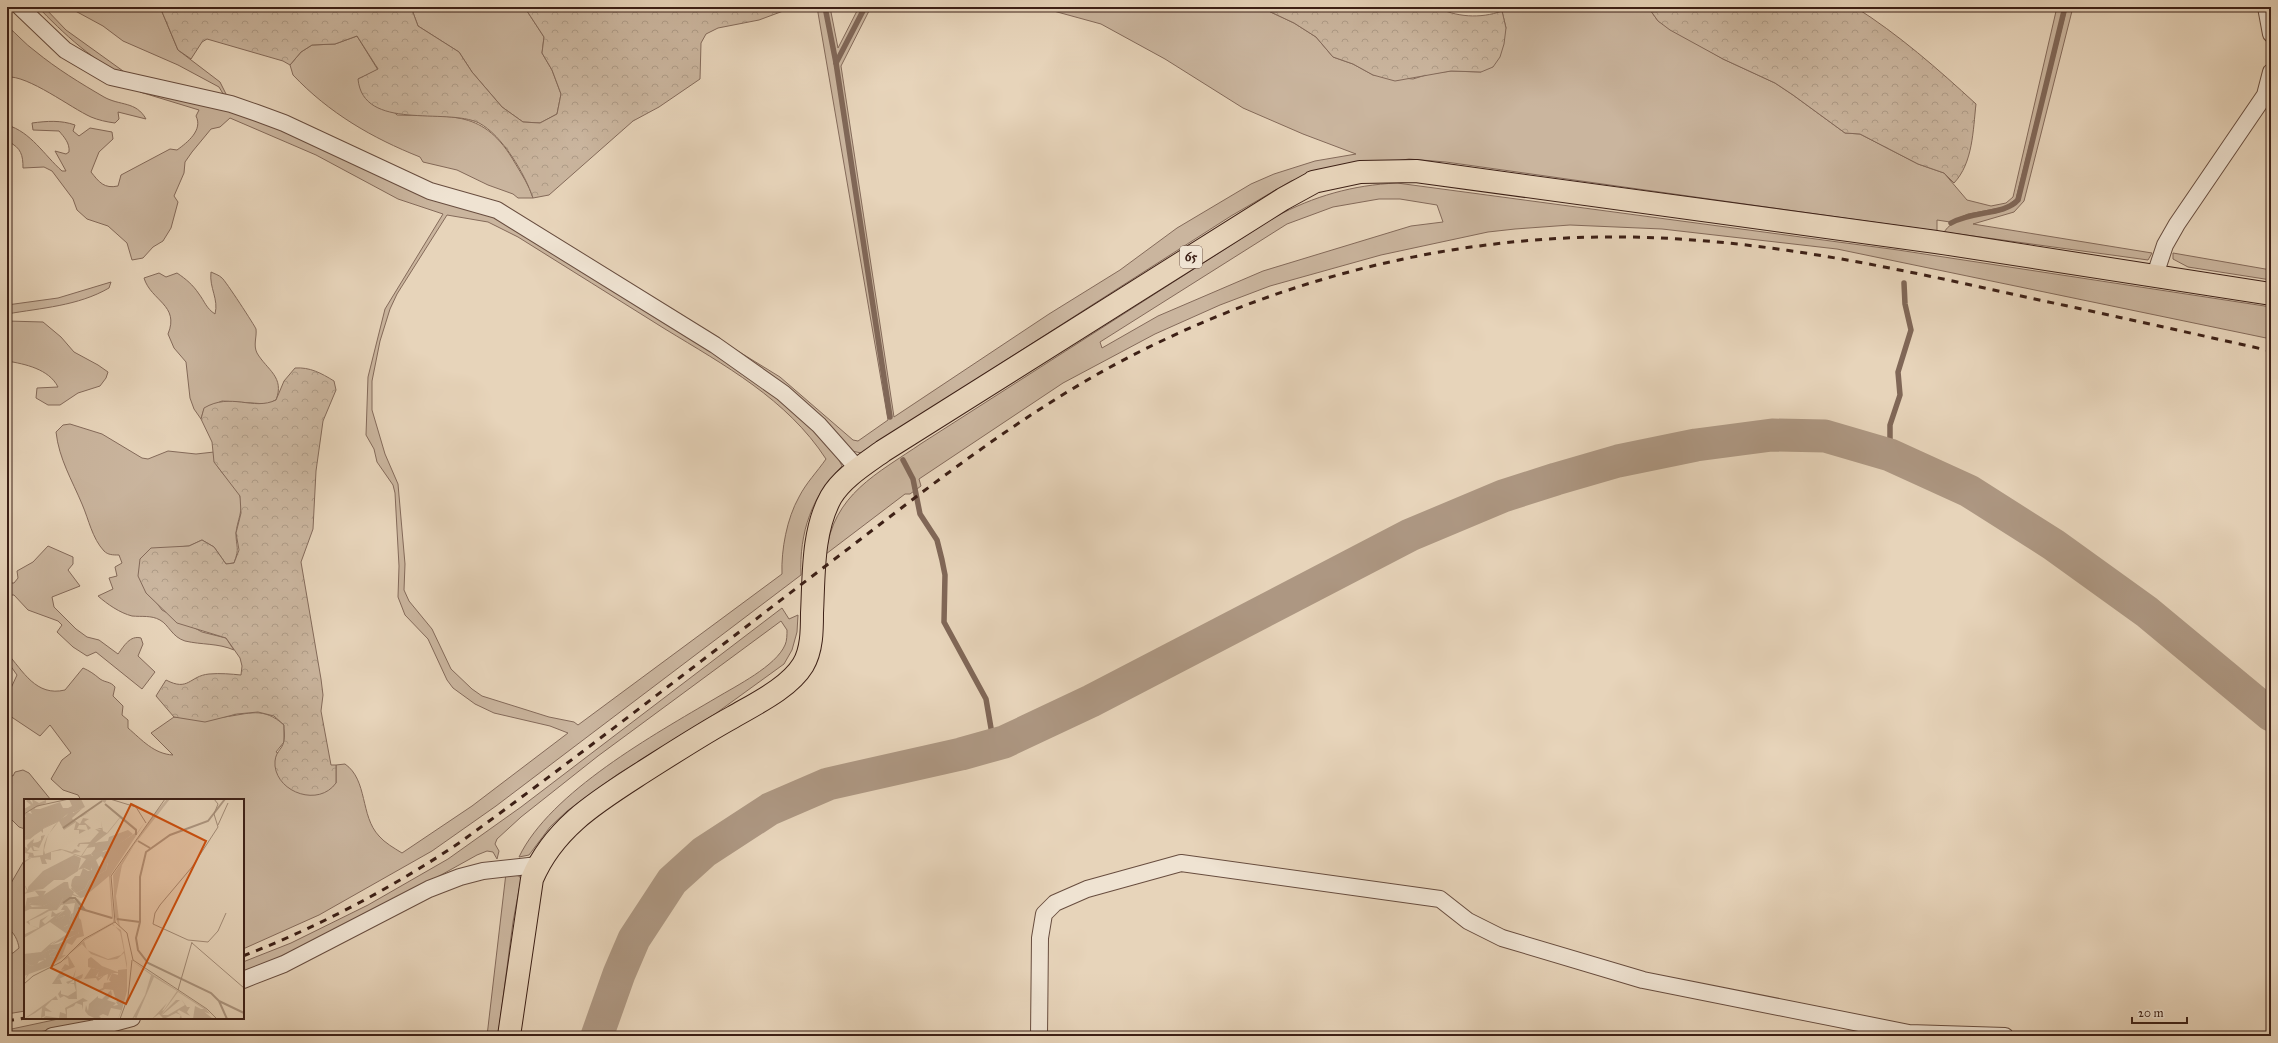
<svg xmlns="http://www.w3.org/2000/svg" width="2278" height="1043" font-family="'IM FELL Great Primer',serif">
	<defs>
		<pattern id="forest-crowns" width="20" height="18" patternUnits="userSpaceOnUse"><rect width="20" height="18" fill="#cab59e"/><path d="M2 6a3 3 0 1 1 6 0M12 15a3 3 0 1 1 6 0" fill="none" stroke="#ae9b87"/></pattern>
	</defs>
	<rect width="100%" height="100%" fill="#e7d4ba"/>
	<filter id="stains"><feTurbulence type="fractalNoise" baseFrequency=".005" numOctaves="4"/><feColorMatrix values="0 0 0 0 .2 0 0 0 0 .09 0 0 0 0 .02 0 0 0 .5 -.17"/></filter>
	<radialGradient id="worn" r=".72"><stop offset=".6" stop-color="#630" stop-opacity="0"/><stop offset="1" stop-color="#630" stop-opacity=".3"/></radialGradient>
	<g fill="#cab59e" stroke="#846a5a" fill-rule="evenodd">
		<path d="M38,7H44L66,30L130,76C99,68 60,30 38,7Z"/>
		<polygon points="68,7 160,7 178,50 220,82 228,98 225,97 219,87 178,65 123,41 103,26"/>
		<polygon points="411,7 531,7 527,11 544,37 542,53 552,70 561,94 557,114 540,123 523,122 502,107 472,72 459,52 418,26"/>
		<polygon points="817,7 830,7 838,48 859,7 871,7 841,66 894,417 1049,314 1120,270 1177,228 1251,184 1274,174 1315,161 1356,154 1303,134 1243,108 1165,59 1101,24 1039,7 1260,7 1294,23 1316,37 1333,57 1353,64 1373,75 1413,79 1429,74 1451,71 1481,72 1506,28 1502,11 1505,7 1648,7 1658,21 1723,59 1775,83 1793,95 1845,133 1860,134 1918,164 1944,173 1967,200 1991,206 2006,203 2013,197 2057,7 2064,7 2016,199 2005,207 1968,214 1950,222 1937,220 1937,231 1446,162 1409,159 1312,174 1291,181 1231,216 861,453 852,451 663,305 780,377 853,440 858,441 888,420"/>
		<path d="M2067,7H2073L2024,201L2014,212L1973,224L2152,253L2148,260L1944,232C1962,206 2001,223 2019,200Z"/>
		<path d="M7,26C17,34 25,44 35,51C57,69 80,83 104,97C120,106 136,101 146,119L118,112L119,119L115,123C107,122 98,120 91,117C71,108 28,75 7,77Z"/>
		<path d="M357,36L378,70L358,79L397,115C452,117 484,109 515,163C522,175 529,185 533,198H518L513,194L488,185L457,170L423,162L420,157C372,138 329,113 293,75L290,65L301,52L312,45L335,44Z"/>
		<path d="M140,92L248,115L498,219L669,322L787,402L836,454L842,466C812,495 799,533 801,575L496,806L432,851L319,915L243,949V800H81L78,795L63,790L51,779L62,760L71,753L50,725L40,736L7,714V686L11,688L17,675L7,661V653C23,671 36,697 65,690L83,668C90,671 94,674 100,679C106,683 110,681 115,687L113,696L123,706L122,715L128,720V728C142,740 154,754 173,755L151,733L174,717C191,719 207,718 224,717C249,714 263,706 284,725V742L276,752L336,783V765L345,764C368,780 360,816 379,836C385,843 394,848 402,853L472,806L568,733L550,726L494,713L475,704L453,688L447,680L428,639L405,615L398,597L399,566L395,493L393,485L377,462L374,449L366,435L368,377L385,309L443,214L398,199L316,155L230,118L220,127L211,129L192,152L185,162L184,173L174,196L178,202L171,228L163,241L153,247L143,258L132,260L127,243L108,226L87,219L77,210L73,199L52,171L44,167L23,168C23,155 21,148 9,142L7,148V125C31,132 44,155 62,171H66L55,151L66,154L69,152C70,143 64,137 59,131L33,130L32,123C47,121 61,120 75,125L73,131L79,136L90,128L112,132L113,139L99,152L91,172C99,182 104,189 118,186L121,175L170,149L177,150C188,142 203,130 196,116L199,110ZM447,215L488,222L518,237C567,268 616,298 665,329C724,365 787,399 826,459C817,472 806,483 799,497C787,518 781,550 782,574L578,725L574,722L549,717L498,701L482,696L472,689L451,669L432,629L409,601L404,590L405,564L398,484L385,454L372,410V381L380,341L390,309L397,294Z"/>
		<path d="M1397,183L1898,250L2271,307V339L1837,249L1662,229L1570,225L1515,229L1488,232L1381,255L1270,286L1220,305L1155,334L1063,383L919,479L921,486L910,494H905L826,554C833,494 877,474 922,443L1275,217C1314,196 1353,185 1397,183ZM1379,199H1400L1437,205L1443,222L1411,226L1263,271L1158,316L1102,348L1100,342L1287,224L1333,207Z"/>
		<polygon points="2173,253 2271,270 2271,280 2188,267 2173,259"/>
		<path d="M211,272C215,274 219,275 222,278C225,280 255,326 256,329C257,337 253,345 257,353C267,370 285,377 276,400L267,404L222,401L204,409L201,419L194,409L190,398L186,362L174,348L168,334C180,305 151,301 144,278L159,273L166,277L177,273C186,279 193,285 199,294C205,302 206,308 215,314C219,299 209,288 211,272Z"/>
		<path d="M111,282L109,288C78,306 41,308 7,314V305L58,298Z"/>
		<path d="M7,321L43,322L61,337L74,352L98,365L108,372L106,378L100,386L78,393L60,405H48L36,398L37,388L58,387C49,369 25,364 7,361Z"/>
		<path d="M70,424L102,434L142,458L148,459L168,451L196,454L214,452C214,473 234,479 240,496C244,510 237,521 236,533C236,548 240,547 234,563L226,564L214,547L202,540L189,546L177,547L146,593L156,602L162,610L202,632L226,638L234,650C218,643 202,645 185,641C172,637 169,625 160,620C151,615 142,617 132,616C120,613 107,604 98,596L113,589L109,578L117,576L115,567L122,563L119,555C113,555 108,555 104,551C92,538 89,520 82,504C72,480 59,459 56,432L63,425Z"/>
		<path d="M48,546L73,557V564L68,570L80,586L52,597L54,607L76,629L87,637L99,640L118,654C124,646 130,635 141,638L143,644L138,656L155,672L142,689L96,652L87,656L73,647L57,632L62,625L58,621L28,610L14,595H7V583H14L18,578L17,571L33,562Z"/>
		<path d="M782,608L789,619L798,615L797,632L792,650L784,664L715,714L618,774L567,811L550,827L529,855L519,857C550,792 655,734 716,698C736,686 776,666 785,645C787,641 787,634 787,630L781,621L598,756L521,817L497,839L495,844L499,851L497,859L493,852L487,851L477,855L333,935L243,974V962L291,943L368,905L448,859L521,807Z"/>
		<polygon points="23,770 29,773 51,800 25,800 25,829 19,827 7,815 7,774 13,776 15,772"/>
		<path d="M25,859V1011L7,1014V954L13,953L19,948C18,941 14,931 7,929V890Z"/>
		<polygon points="506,873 519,876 521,879 513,922 498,1036 487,1036"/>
		<polygon points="63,1018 104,1018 21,1036 7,1036 7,1030"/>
	</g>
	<g fill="url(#forest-crowns)" stroke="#846a5a">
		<path d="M160,7H411L418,26L459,52L472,72L502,107L523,122L540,123L557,114L561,94L552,70L542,53L544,37L527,11L531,7H794L759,20L718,28L706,34L701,43L700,79L659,107L633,121L549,195L533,198C525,174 502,135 479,123C446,107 363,132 358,79L378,69L357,36L335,44L312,45L301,52L290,65L283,61L207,39L202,42L191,59L178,50Z"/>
		<path d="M1260,7H1436C1456,17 1480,19 1502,11L1506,28L1504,44L1500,57L1493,67L1481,72L1451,71L1395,81L1373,75L1353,64L1333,57L1316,37L1294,23Z"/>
		<path d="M1648,7H1855C1898,34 1938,69 1976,104C1973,130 1973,163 1954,183L1944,173L1918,164L1860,134L1845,133L1793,95L1775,83L1723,59L1670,30L1658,21Z"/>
		<path d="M295,368C310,367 321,373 334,381L336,390L323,421L316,471L313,529L301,562L321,679L323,695L321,711L331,765H336V783C319,807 278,793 275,766C274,751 282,751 284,741C285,736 284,730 284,725L274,716L258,712L237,714L205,722L174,717L156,696L166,680C189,692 189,676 209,674C220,673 231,674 241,675L242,666L240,658L226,638L177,623L146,593L138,576L140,559L151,548L189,546L202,540L214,547L226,564L234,563L239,550L236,533L241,513L240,496L214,462L212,442L201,419L204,408C231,392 253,411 276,400L284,381Z"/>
	</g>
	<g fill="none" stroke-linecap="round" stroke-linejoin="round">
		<g stroke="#806757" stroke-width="5.5">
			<polyline points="825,7 836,63 890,417"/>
			<polyline points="836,63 865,7"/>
			<path d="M1951,223C1971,211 2005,215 2018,200L2065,7"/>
			<polyline points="1890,455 1890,425 1900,395 1898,372 1911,330 1905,304 1904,283"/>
			<polyline points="903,460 913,479 920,514 937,540 942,560 945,575 944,622 986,699 992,734 1004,742"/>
		</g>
		<polyline stroke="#ad9782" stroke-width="33" points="597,1036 619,974 634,939 672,881 704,852 770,809 828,784 961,754 1004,742 1091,701 1410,535 1503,496 1556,479 1618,461 1696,445 1772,435 1825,436 1890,455 1969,491 2054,545 2147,612 2271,715"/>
		<g stroke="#684d3f" stroke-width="18">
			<g id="minor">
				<polyline points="20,7 65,50 111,77 231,104 257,113 284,123 430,191 497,210 715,345 783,393 819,425 858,469"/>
				<polyline points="2266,7 2271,34"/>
				<polyline points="2155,275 2165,245 2177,224 2265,95 2271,72"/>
				<polyline points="243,980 284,964 429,889 460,877 483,871 538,865"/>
				<polyline points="52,1036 95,1028 132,1018"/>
				<polyline points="1039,1036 1040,938 1044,914 1055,903 1087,889 1181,863 1440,899 1468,921 1502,938 1643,980 1909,1033 2005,1036"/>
			</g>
		</g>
		<g stroke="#3d2016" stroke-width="24">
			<path id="primary" d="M509,1036L532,879C554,827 598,801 643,772C673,753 702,734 733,717C755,704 789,688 803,665C812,650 812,630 812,613C814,576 812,531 831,497C842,478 865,464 883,451L1283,199L1314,182H1313L1360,172L1416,171L1936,242L2271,294"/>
		</g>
		<use href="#minor" stroke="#efe3d2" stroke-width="16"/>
		<use href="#primary" stroke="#e7d4ba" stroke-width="22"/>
		<g stroke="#3d2016" stroke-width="3" stroke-dasharray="7 7" stroke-linecap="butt">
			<path d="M243,956C318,927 392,888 459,843C589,749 716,649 844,552C939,479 1036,403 1143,350C1310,267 1493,227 1679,239C1793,246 1904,270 2016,295C2101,313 2186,332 2271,351"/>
			<polyline points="7,1021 25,1018"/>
		</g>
	</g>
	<g text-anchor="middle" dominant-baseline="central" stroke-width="4" stroke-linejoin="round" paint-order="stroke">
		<rect fill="#efe3d2" stroke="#725a4e" stroke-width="1" x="1180" y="246" width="22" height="22" rx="3"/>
		<g font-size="13" font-weight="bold" fill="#3d2016">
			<text x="1191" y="257">65</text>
		</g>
	</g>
	<g transform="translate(24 799)">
		<rect width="220" height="220" fill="#e7d4ba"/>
		<path d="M5,0L9,5L8,0L15,4L22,1V4L0,14V10L7,6L2,2ZM76,0H83L81,4L78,2L66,13L57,18H54V19L51,21H50L56,25L59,19L65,20L60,23L67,29L64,31L62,26H55L53,30L62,31L55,35V31H50L52,23L40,31L35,22L24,36L20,51L21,55L29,52L33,51L36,50L41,51L48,53L51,50L57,53L48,54L57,57L65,45H56L55,48L53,47L55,44L66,43L75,33L71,30L78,31L73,29H78L77,22L79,32L83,34L96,18L81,4L113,30V34L121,23L86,77L90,123L72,132L89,123V120L54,109L60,110L54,101L46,99L54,100L62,111L88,119L85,77L60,98L57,99L48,96L39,99L33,111L25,112L18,116L5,122L6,126L15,129L16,121L25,116L18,122L21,125L31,117L27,118L28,112L32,115L39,112L31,120L41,116L36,123L40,128L44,126L47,115L49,114L47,126L42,131L54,132V135L27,146L43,135L26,123L0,139L1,135L14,129L6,126L2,123L25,110H6L0,113L3,99L15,97L11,92L0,95L3,92L0,85L4,91L22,92L18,99L5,105L8,108L19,107L45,95H49L56,98L47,90L48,88L52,94L61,90L65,82L82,71L84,64L77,57L78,53L69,57L67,72L60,69L54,71L62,60L38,51L27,53V61L21,60L23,65H18L16,58L7,59L0,64V62L8,58L4,59L5,55L1,54L0,61V47L4,50L3,46L7,42L10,40L9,44L14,43L17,41V37L21,36L15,49L9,47L10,51L16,52H9L7,48L3,53L9,54L10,57L19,56L20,46L23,38L30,27L34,23L19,30V34L17,32L11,36L0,45L6,40L0,41V38L9,28L20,29L42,17L48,9V5L44,1L48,5L49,14L59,9L48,19L49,21L54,18L66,13L78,2ZM96,19L112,31L111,34L87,50L68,57L67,55L58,57L63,49L75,47V43L71,44L84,34ZM143,0H146L110,46L98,66L92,97L96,129L91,118L89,76L131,14ZM87,125L97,131L103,165V192L98,211L94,220L97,211L87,209L84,217L79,215L75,217L78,220H72L64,216L61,212L62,206L64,212L65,205L74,197V199L78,200L87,191L88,196L83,201L92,204L89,207L94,206L92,203L96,200L92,201L89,191L81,190L64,198L77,192L74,191L79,189L80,184L87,183L85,181L88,174L94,176V171L103,170L100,154L93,160L84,161L67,155L58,145L44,156L51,168L38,173L41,177L33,181L36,180L38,185H28L36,173L41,170L37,171L41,165L45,167L44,159L39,162L46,153L60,141ZM89,125L96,133L100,152L97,156L84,160L63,151L60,142ZM27,150L33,151L25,155L27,158L42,156L28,166H30L5,175L0,182L3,176L0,177V163L7,167L13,165L22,160L16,156ZM108,162L182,210L186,215L178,212L176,210H180L154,193L137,216L152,201H156L138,216H144L161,206L157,200L163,208H166L163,213L166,217L155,211L153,213L157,216L158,220H155L157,216L152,214L140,220L135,215L128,220L143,204L138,212L140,211L153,192L130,178L112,220L111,218L108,220L121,196L127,176ZM67,169L76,171L72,177L75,179L82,175L74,182L72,179L60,180ZM52,170L50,179L59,175L58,179L52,182L53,200H45L40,197L36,199L34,195L37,191V195L44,197L52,192L50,185H45L50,184V181L44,185L42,183L48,181ZM32,197L34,201H28L21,208L28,213L21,212V217L17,219L18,209L11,214L0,220ZM59,199L64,202L59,203V211L58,206L52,204L50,207L43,210V220H18L22,217L35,219L36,213L42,215L41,209Z" fill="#cab59e" fill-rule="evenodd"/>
		<path d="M45,0H57L61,8L51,13H46L36,21L20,29H9L0,38V19L2,17L0,16L3,13L8,15L6,11L11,8V10H16L36,3L39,9H44L48,7ZM104,31L109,35L88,50L79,52L77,57L72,61L75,68L81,61L84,63L82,71L65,82L61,90L52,94L47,87L48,81L51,77H56L59,69L64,72L68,71L66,64L69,57L67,55L71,50V46L75,47V43L84,42L85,38ZM50,56L57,59L54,72L40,81H30L19,90L4,92V88L19,72ZM40,83H44L45,89L50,93L47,99L56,104L55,119L57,121L60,137L53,139L48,146L43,144L38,157L27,158L25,155L33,151L27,150L17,156L20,157L21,161L15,162L13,166L7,167L0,163V155L17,153L27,144L33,141L26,146L34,145L55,134L46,130L41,132L47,125L51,104L37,106L33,111L39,99L19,107L4,106ZM40,106L43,107L47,113L45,125L38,129L34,125L41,116L29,121L41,111H37ZM67,158L78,167L96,174H88L83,182L84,175L73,179L75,171L64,168V160ZM171,207L177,210L189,220H169Z" fill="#cab59e"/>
		<path fill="none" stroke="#ad9782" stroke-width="2" d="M81,5L112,31V36M39,29L78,2M114,42L126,49M39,104L46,99H51L61,111M54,109L88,119M93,120L116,123M195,202L220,214M195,202L203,220M195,202L187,194L124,164L114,151L112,139L116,123V78L122,53L146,36L184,22L201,0"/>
		<path fill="none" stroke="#a38c78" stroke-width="1" d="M86,0L112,8L122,24M141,0L87,77L91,123L103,134L109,161L183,210L193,220M190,0L194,5L190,15L194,28L168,68L136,106L131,114L129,125L164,141L184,143L194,132L202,114M0,15L13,7L45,0M194,26L204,4M168,144L220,189M0,185L9,177L37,163L60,140L91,123M154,191L168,143M96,220L104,198L108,161"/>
		<path fill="#ce500e" fill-opacity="0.15" stroke="#ce500e" stroke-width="2" d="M107,5L182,42L102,205L27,169Z"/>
		<rect width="220" height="220" fill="none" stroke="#3d2016" stroke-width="2"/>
	</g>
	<rect width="2278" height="1043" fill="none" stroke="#e7d4ba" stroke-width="24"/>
	<rect x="8" y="8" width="2262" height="1027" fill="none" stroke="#3d2016" stroke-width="2"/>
	<rect x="12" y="12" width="2254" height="1019" fill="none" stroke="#3d2016"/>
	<path d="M2132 1017v6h55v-6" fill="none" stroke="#3d2016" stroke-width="2"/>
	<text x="2138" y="1017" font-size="12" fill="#3d2016" stroke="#efe3d2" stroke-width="3" paint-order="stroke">20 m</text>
	<rect width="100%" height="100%" filter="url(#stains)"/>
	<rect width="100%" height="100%" fill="url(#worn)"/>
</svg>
